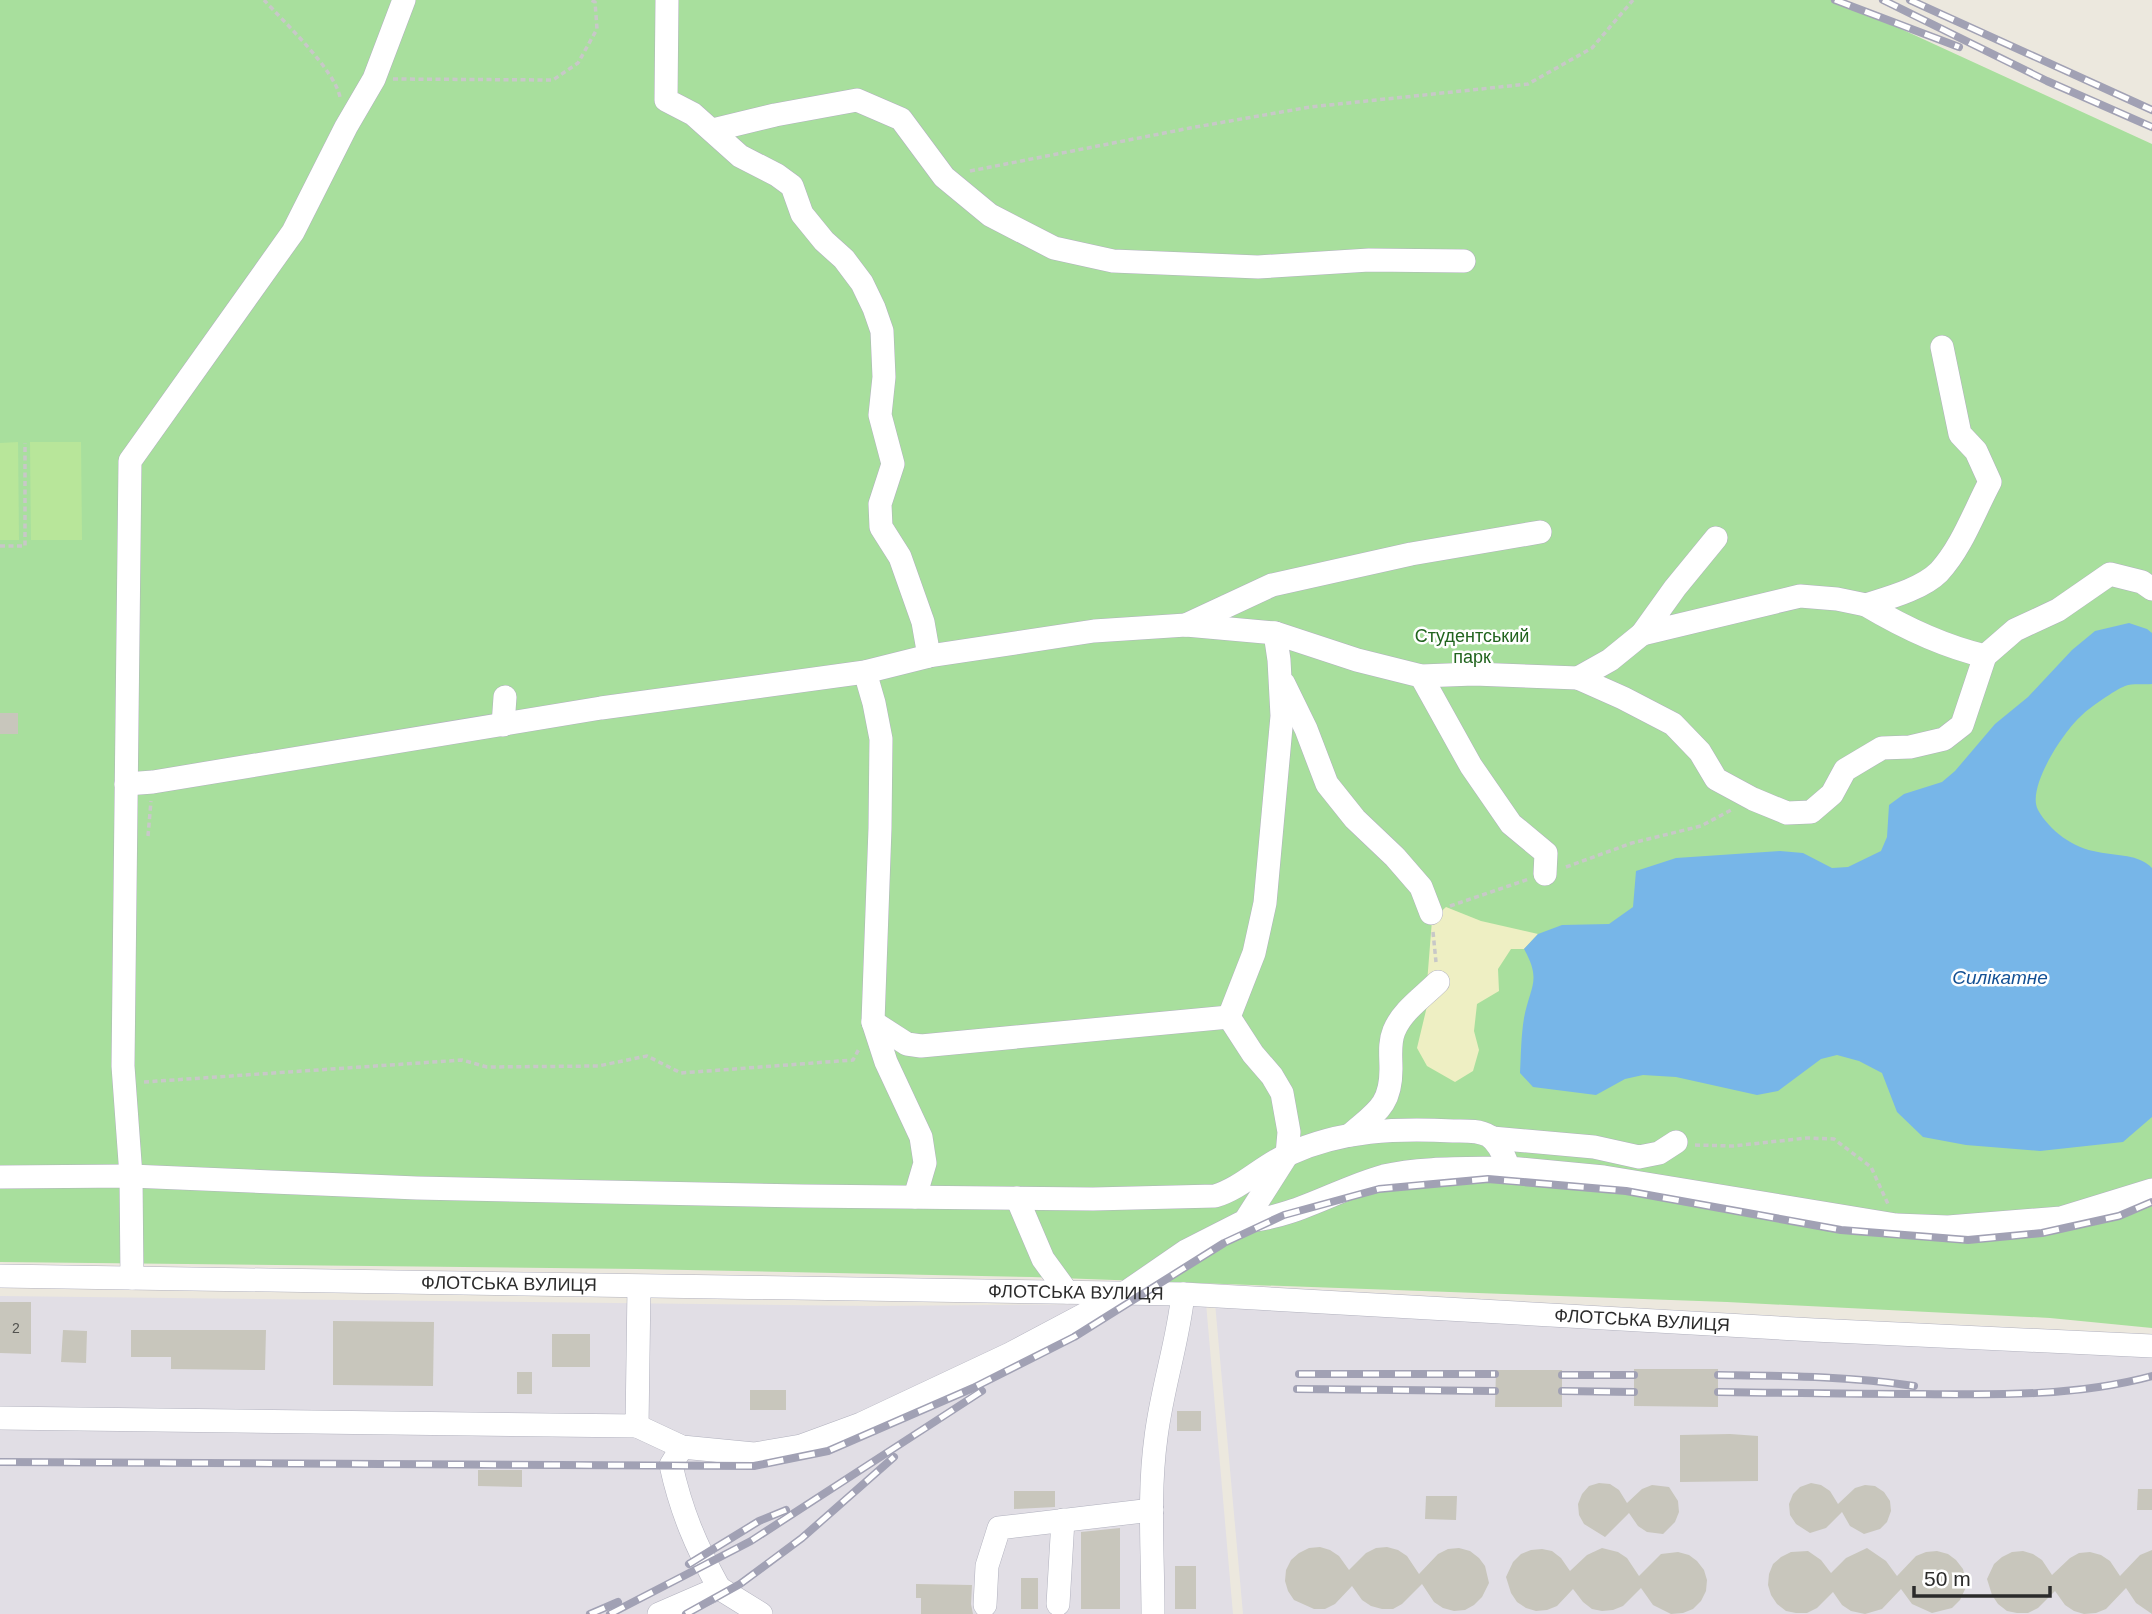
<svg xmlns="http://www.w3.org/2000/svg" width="2152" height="1614" font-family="Arial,sans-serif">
	<rect width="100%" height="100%" fill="#ece8de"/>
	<g fill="#e1dee5">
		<polygon points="0,1296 875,1306 1206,1303 1233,1614 0,1614"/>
		<polygon points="1215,1303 2152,1352 2152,1614 1243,1614"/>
	</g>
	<polygon fill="#a8df9d" points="0,0 1838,0 2152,144 2152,1328 2050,1318 1727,1302 1032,1277 637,1269 0,1262"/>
	<polygon fill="#eeefc3" points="1446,907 1481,921 1538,934 1524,949 1511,949 1498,969 1499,991 1477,1004 1474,1031 1479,1050 1473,1071 1455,1082 1427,1066 1417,1048 1428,1002 1427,983 1432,920"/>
	<g fill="#b8e69a">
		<polygon points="18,442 19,540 0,540 0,443"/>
		<polygon points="30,442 81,442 82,540 31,540"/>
	</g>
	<path fill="#77b6e8" d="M2129,623L2147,629L2152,633V684C2144,685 2133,683 2125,686C2115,690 2089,708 2081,716C2064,731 2026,788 2038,810C2050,831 2073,848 2098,852C2117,856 2139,854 2152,868V1117L2123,1142L2040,1151L1966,1145L1923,1137L1897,1112L1882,1073L1859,1061L1837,1055L1821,1059L1778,1091L1757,1095L1676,1077L1643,1075L1625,1079L1596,1095L1533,1087L1520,1073C1521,1055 1521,1036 1524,1018C1530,986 1542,981 1524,949L1538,934L1562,925L1609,924L1633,907L1636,871L1676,858L1780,851L1803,853L1832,868L1848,867L1881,851L1887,837L1889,805L1904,794L1942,782L1955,771L1995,724L2028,697L2072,650L2095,631Z"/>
	<g fill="#c8c6bc">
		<rect x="0" y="713" width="18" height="21"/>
		<polygon points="0,1302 31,1302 31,1354 0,1353"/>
		<polygon points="333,1321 434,1322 433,1386 333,1385"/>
		<polygon points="63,1330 87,1331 86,1363 61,1362"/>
		<polygon points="131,1330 266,1330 265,1370 171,1369 171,1357 131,1357"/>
		<rect x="552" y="1334" width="38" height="33"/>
		<polygon points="1634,1369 1718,1369 1718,1407 1634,1406"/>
		<polygon points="1496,1370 1562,1370 1562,1407 1495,1407"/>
		<rect x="517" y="1372" width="15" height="22"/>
		<rect x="750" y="1390" width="36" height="20"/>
		<rect x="1177" y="1411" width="24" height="20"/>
		<polygon points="1730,1434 1758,1436 1758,1481 1680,1482 1680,1435"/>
		<polygon points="478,1470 522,1470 522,1487 478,1486"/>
		<polygon points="1599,1483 1610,1484 1619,1490 1627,1503 1642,1489 1652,1485 1669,1487 1678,1501 1679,1512 1675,1522 1663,1534 1647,1532 1638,1526 1629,1513 1605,1537 1584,1524 1579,1515 1578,1504 1582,1494 1589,1486"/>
		<polygon points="1811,1483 1821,1485 1830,1491 1838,1504 1855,1488 1865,1485 1875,1486 1884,1492 1890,1501 1891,1511 1887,1522 1880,1529 1864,1534 1850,1526 1842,1512 1826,1528 1810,1533 1796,1524 1790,1515 1789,1504 1793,1494 1800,1487"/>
		<polygon points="2138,1489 2152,1489 2152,1510 2137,1510"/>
		<polygon points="1014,1491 1055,1491 1055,1507 1014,1509"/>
		<polygon points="1426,1496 1457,1496 1456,1520 1425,1519"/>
		<polygon points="1120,1528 1120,1609 1081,1609 1081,1532"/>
		<polygon points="1320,1547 1330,1550 1339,1556 1349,1570 1366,1553 1376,1548 1387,1547 1398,1550 1407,1556 1419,1574 1438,1554 1448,1549 1459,1548 1470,1551 1479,1558 1485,1566 1489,1583 1482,1597 1474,1605 1465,1610 1454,1611 1443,1608 1434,1602 1422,1584 1402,1604 1393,1609 1382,1609 1371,1606 1362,1600 1352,1586 1335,1604 1325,1609 1314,1609 1294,1600 1288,1591 1285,1581 1286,1570 1291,1560 1299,1553 1309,1548"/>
		<polygon points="1602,1548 1618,1552 1627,1558 1639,1576 1661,1554 1678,1552 1689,1555 1697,1561 1704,1570 1707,1580 1706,1591 1701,1601 1693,1609 1683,1613 1671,1614 1653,1605 1641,1588 1623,1606 1613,1610 1602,1611 1592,1609 1583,1602 1573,1589 1557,1606 1547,1610 1536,1611 1526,1608 1517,1602 1511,1593 1506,1577 1513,1562 1521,1554 1531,1550 1542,1549 1552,1551 1561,1558 1570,1571 1587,1555"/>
		<polygon points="1867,1548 1886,1561 1897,1576 1916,1556 1926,1552 1937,1551 1948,1554 1956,1560 1963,1569 1967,1585 1960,1600 1952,1608 1932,1613 1912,1604 1901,1589 1882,1609 1865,1614 1851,1611 1842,1605 1833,1592 1817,1608 1807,1613 1796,1613 1786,1611 1777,1604 1771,1595 1768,1585 1769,1574 1773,1564 1781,1557 1791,1552 1808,1551 1821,1560 1831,1573 1846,1558"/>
		<polygon points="2152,1550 2152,1614 2136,1603 2126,1588 2106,1609 2096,1613 2084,1614 2074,1611 2065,1605 2055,1591 2038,1608 2028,1613 2017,1613 2007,1611 1998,1604 1992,1595 1987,1579 1994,1564 2002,1557 2012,1552 2023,1551 2033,1554 2042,1560 2052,1575 2070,1558 2079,1553 2090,1552 2101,1555 2110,1561 2120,1576 2140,1555"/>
		<rect x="1175" y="1566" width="21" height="43"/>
		<rect x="1021" y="1578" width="17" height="31"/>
		<polygon points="916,1584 972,1585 971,1604 973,1614 921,1614 921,1598 916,1598"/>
	</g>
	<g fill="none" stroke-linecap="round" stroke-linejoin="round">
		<g stroke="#b1b1be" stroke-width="24">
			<g id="minor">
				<polyline points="667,0 666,100 693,114 740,156 777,175 792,186 802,214 824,241 844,259 862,283 874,308 882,331 884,377 880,415 893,464 880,504 881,527 900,557 923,622 929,656"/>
				<polyline points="713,130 775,115 857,100 901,119 944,177 990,215 1054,248 1113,261 1258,267 1369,260 1464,261"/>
				<path d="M1942,347L1960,434L1976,451L1990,482C1974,512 1962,547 1939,572C1922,589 1888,598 1866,605C1903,627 1942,646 1985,656L2015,630L2058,610L2110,574L2142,582L2152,589"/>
				<polyline points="1716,538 1675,588 1642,634 1800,596 1837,599 1866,605"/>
				<polyline points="1186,625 1272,585 1411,554 1540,532"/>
				<polyline points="1642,634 1610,660 1578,678 1623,698 1673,724 1700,752 1716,779 1753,799 1787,813 1811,812 1832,794 1845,770 1882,748 1910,747 1944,739 1962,725 1985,656"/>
				<polyline points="865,672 874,703 881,739 880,828 873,1022 886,1062 921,1137 925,1163 915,1197"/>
				<polyline points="1421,676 1471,766 1511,824 1546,853 1545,874"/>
				<polyline points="1284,684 1306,729 1327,784 1355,819 1395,857 1421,887 1431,913"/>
				<polyline points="503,725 505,697"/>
				<polyline points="126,784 153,782 601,708 865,672 929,656 1094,631 1186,625 1275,633 1357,660 1421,676 1474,674 1578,678"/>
				<polyline points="873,1022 907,1044 921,1046 1229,1017"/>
				<path d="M1350,1135C1376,1112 1391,1106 1391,1069C1391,1056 1389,1043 1394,1031C1402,1011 1423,997 1438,982"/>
				<polyline points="1492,1138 1594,1147 1639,1157 1659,1153 1676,1142"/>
				<path d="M0,1177L131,1176L417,1188L803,1196L1093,1199L1215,1196C1242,1188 1263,1165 1289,1154C1341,1130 1397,1128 1453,1131C1465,1131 1479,1130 1489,1136C1500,1143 1504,1157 1509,1168L1604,1177L1896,1225L1948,1227L2061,1218L2152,1190"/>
				<polyline points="1017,1198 1043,1259 1067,1292"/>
				<path d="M1245,1221C1294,1218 1337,1189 1384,1176C1421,1167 1471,1169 1509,1168"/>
				<path id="s1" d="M0,1276L1183,1294L1814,1330L2152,1346"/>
				<polyline points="132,1278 131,1176 123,1066 130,461 293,232 346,127 374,79 404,0"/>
				<polyline points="0,1418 637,1426 639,1287"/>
				<polyline points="637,1426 682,1447 754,1454 801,1446 861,1424 1010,1354 1125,1293 1186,1251 1245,1221 1287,1155 1289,1132 1282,1093 1272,1076 1253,1054 1229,1017 1254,953 1265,903 1282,716 1279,660 1275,633"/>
				<polyline points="719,1588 761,1614"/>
				<polyline points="1058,1604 1063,1520"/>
				<polyline points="985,1605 987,1566 999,1528 1152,1510"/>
				<path d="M659,1614L719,1588C696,1546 681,1511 671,1465L682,1447"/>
				<path d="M1153,1614C1153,1555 1148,1495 1156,1437C1162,1388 1178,1342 1183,1294"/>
			</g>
		</g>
		<g stroke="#c8c8c8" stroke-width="3.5" stroke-dasharray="5 3.5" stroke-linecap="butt">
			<path d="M264,0C285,23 334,69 340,97"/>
			<polyline points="393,79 553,80 578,63 597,29 595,2 591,0"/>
			<polyline points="970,171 1190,128 1310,107 1528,84 1592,48 1633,0"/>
			<polyline points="0,546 25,546 25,443"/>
			<polyline points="148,836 151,801"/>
			<polyline points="1566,867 1632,843 1701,826 1733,809"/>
			<polyline points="1450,906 1529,879"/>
			<polyline points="1433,932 1436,962"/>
			<polyline points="144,1082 462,1060 487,1067 598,1066 647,1056 681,1073 853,1060 860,1047"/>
			<polyline points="1695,1145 1733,1146 1807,1138 1834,1139 1871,1167 1888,1204"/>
		</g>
		<use href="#minor" stroke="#fff" stroke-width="23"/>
		<g stroke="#a1a1b4" stroke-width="8">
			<g id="rail">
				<polyline points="1835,0 1959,47"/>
				<polyline points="1883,0 2047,81 2152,127"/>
				<polyline points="1910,0 2152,110"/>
				<polyline points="1299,1374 1495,1374"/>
				<polyline points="1562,1375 1634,1375"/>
				<path d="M1718,1375C1784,1376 1848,1376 1914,1386"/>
				<polyline points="1297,1389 1495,1391"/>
				<polyline points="1562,1391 1634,1392"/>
				<path d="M1718,1392C1786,1393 1854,1394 1922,1394C1998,1395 2078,1396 2152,1376"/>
				<polyline points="0,1462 754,1466 828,1451 973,1388 1074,1337 1224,1243 1284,1215 1379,1189 1488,1179 1626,1191 1841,1230 1968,1240 2042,1233 2119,1216 2152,1202"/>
				<polyline points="689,1564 759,1521 786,1510"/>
				<polyline points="590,1614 618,1602"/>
				<polyline points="610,1614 751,1541 982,1391"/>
				<polyline points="686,1614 740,1584 802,1538 894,1457"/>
			</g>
		</g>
		<use href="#rail" stroke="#fff" stroke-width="5" stroke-dasharray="16" stroke-linecap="butt"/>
	</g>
	<g text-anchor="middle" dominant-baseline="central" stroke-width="5" stroke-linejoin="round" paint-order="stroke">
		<g font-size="14" fill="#52524f">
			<text x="16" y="1328">2</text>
		</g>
		<g font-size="18" fill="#21641e" stroke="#fff">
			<text x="1472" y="636">Студентський<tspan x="1472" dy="21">парк</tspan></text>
		</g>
		<g font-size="18" fill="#2b2b2b" stroke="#fff">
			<text stroke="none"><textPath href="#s1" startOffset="509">ФЛОТСЬКА ВУЛИЦЯ</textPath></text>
			<text stroke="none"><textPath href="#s1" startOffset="1076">ФЛОТСЬКА ВУЛИЦЯ</textPath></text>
			<text stroke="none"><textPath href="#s1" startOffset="1643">ФЛОТСЬКА ВУЛИЦЯ</textPath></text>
		</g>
		<g font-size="19" font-style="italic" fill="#155295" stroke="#fff">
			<text x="2000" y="977">Силікатне</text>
		</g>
	</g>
	<path d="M1914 1586v10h136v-10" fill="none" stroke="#2b2b2b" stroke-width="3.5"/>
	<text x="1924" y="1586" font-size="21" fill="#2b2b2b" stroke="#ffffff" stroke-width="5" paint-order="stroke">50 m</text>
</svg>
